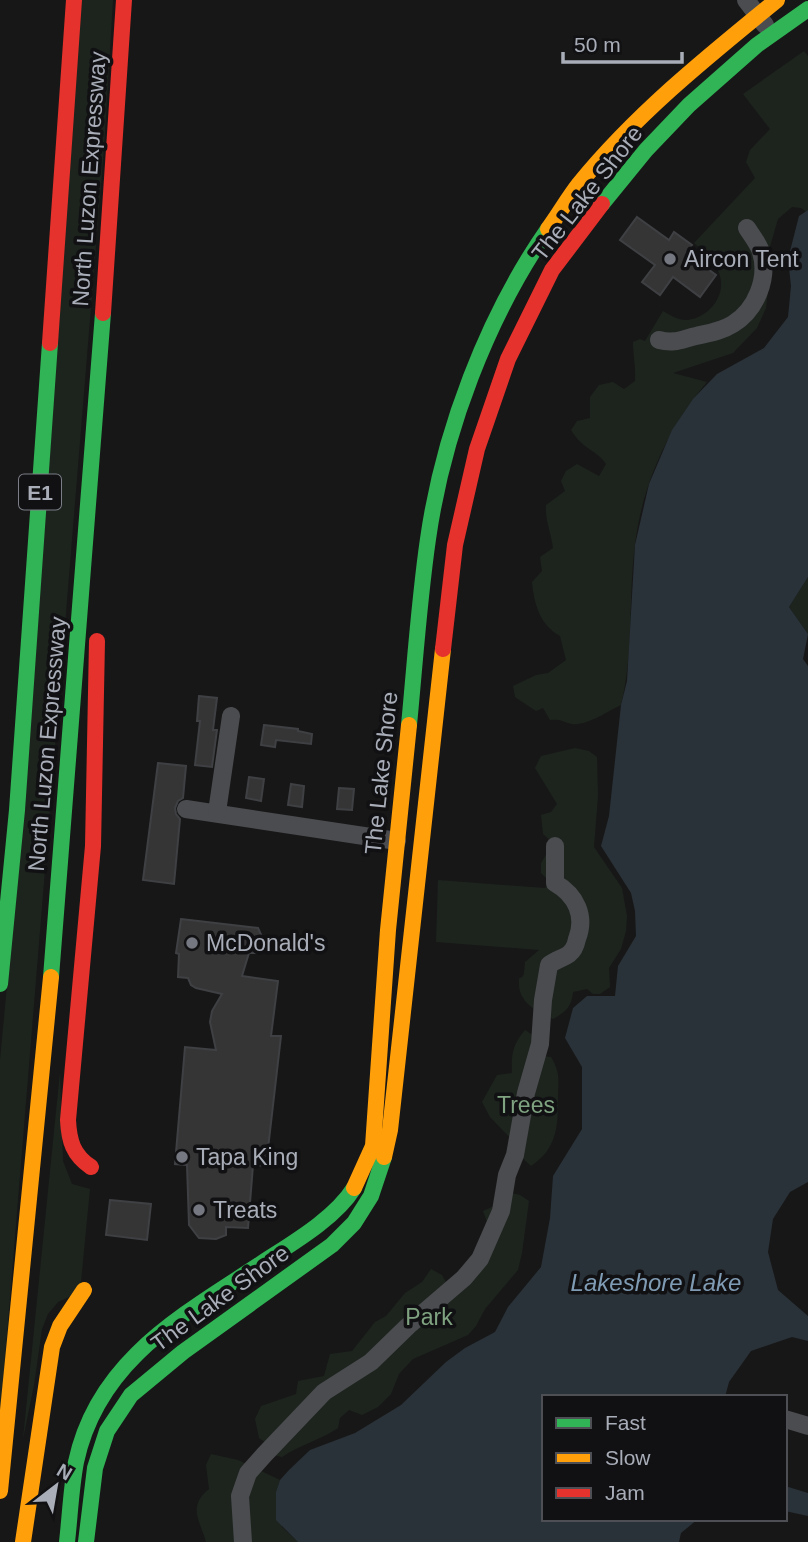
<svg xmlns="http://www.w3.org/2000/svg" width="808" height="1542" font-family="Arial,sans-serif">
	<rect width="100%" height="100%" fill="#171717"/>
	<g fill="#1d241e">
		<polygon points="81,0 113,0 104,148 0,1420 0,1060 20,849"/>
		<path d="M804,51L808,56V213L801,208L792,207L778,219L767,257L769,283L766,308L757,328L733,353L673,373L707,382C668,428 642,485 635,545C628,598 634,653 621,705C608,711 587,726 572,724C561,722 563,719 550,720L543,708L536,711L515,697L513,686L536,675L548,673L566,660L560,636C540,625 534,604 532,582L542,571L540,557L553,548C551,532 545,521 546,505L565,491L561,481L566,471L577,464L599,476L606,464C597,450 582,449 571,430L577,421L590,418V397L599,385L613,382L624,389L635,381C636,367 633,356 633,342L640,339L645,341L663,311C670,315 676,319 684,320C707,320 728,296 719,273C715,261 703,251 694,243L755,178L746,162L750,150L770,129L743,94Z"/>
		<polygon points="808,577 808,634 789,607"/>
		<path d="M575,748L589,751L597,757L598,796L594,847L622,888L627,916L626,931L621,949L609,968L610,987L600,994H593L587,989L573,992C572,1006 566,1012 553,1019C538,1012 519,1003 519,984C519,973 520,982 524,974C524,973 525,963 525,962L539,950L436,942L438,880L545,888L549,881L541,873V863L553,843L543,834L541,815L551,812L557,804L535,768L541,756Z"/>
		<path d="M525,1030L539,1039L543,1056L551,1057C559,1070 559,1078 558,1093C558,1122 559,1148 531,1166L519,1155L514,1142L490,1117L482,1102L497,1075L512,1073C511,1054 513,1044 525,1030Z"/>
		<polygon points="60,1072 63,1161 72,1184 90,1189 80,1292 58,1302 48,1314 42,1329 34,1385 23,1439"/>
		<path d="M508,1192L520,1195L529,1201L522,1253L518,1270L485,1309L476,1326L468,1335L413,1359L399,1374L391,1394L378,1407L362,1415L349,1410L340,1418L338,1428C320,1440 300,1445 282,1457L273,1455L269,1445L259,1438L255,1419L261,1406L296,1394L298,1381L324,1376L330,1354L352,1351L375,1322L386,1316L405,1293L422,1282L431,1269L442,1275L451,1291L490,1230L483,1211L501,1203Z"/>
		<path d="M211,1454L238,1460L280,1480L276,1492L282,1527L298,1542H206C200,1520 187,1507 209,1489L206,1465Z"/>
	</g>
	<g fill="#2a3239">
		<polygon points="808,210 808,577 789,607 808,634 803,659 808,666 808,1182 790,1192 773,1219 768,1252 778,1290 808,1316 808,1341 792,1337 751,1351 729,1382 725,1397 544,1397 544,1519 698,1519 681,1533 679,1542 298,1542 276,1520 276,1492 280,1480 289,1470 310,1450 355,1433 401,1405 446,1362 465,1348 495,1332 508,1307 541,1267 550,1218 553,1176 582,1129 582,1067 565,1038 573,1008 587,996 615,996 618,966 636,936 635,911 631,893 601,846 609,816 621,705 627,681 635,545 649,484 672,430 693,399 717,374 764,348 788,317 791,286 788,259 799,216"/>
		<polygon points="785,1486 808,1493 808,1516 785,1511"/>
	</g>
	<g fill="#353536" stroke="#3f4043" stroke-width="2">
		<polygon points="637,217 669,240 674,232 692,245 686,253 716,275 700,297 673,277 660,295 642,282 655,265 620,240"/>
		<polygon points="199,696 217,698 213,730 217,730 212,767 195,765 200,721 197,721"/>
		<polygon points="264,725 298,729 298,731 312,734 311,744 276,740 275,747 261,745"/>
		<polygon points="158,763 186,766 183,798 178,801 175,808 176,814 180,819 174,884 143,880"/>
		<polygon points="249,777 264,779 261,801 246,798"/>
		<polygon points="291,784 304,786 302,807 288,805"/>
		<polygon points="339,788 354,789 352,810 337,809"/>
		<polygon points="181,919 258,928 264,941 257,953 249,953 242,976 278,981 271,1036 281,1036 266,1166 253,1165 248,1228 226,1227 226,1235 216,1239 199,1238 189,1225 187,1165 175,1164 185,1047 216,1050 210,1022 212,1011 222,994 196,988 191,985 188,978 178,977 179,954 176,953"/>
		<polygon points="110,1200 151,1204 147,1240 106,1235"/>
	</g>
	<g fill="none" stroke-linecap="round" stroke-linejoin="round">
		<g stroke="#4b4c50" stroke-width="18">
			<polyline points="746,0 765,25"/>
			<path d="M659,340C675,344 682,339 696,336C709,333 722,331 733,324C756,310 769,278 761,252C758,243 752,236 747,228"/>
			<polyline points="186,809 397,841"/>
			<polyline points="217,812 231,716"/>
			<polyline points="785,1419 808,1426"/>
			<path d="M243,1542L240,1496L248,1473L264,1455L324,1392L371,1362L408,1326L464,1278L480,1259L501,1211L507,1175L515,1155L526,1093L540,1044L543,1000L549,965C555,960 564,958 569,954C573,951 576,944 577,939C586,916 576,895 555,883V846"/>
		</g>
		<g stroke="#30b455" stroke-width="16">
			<polyline points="602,204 646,150 689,105 757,45 808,9"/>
			<path d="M409,725C415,663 419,601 428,539C443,433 487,317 548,229"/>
			<polyline points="51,977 103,313"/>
			<polyline points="0,984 17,810 50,343"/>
			<path d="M67,1542C70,1516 71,1488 76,1462C98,1358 187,1313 268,1259C296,1241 336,1217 354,1188"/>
			<polyline points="86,1542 95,1468 107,1431 131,1395 183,1352 332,1245 354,1223 371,1196 384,1157"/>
		</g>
		<g stroke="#ff9f0a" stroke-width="16">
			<path d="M548,229C559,214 568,198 579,184C636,114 707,57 777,0"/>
			<polyline points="384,1157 390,1130 443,649"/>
			<polyline points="354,1188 373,1146 388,930 409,725"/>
			<polyline points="0,1491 51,977"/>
			<polyline points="23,1542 52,1347 60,1326 84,1290"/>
		</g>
		<g stroke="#e5322d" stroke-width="16">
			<polyline points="103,313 124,0"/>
			<polyline points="50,343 74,0"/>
			<polyline points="443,649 455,545 477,449 508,359 552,270 602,204"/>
			<path d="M91,1167C73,1155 69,1141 68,1120L93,846L97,641"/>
		</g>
	</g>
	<g fill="#757880" stroke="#111113" stroke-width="2.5">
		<circle cx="670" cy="259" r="7"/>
		<circle cx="192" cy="943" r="7"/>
		<circle cx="182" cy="1157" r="7"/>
		<circle cx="199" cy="1210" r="7"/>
	</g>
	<g text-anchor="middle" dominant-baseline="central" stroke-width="7" stroke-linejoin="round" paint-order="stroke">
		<rect fill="#111113" stroke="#7b7e86" stroke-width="2" x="19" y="474.5" width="42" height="35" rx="5"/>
		<g font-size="21" font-weight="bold" fill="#a8adb8">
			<text x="40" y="492">E1</text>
		</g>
		<g font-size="23" fill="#a8adb8" stroke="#111113">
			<text transform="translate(89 179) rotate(-86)">North Luzon Expressway</text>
			<text transform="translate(587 193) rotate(-52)">The Lake Shore</text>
			<text transform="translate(47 744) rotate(-85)">North Luzon Expressway</text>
			<text transform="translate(381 773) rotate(-84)">The Lake Shore</text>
			<text transform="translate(220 1298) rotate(-36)">The Lake Shore</text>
		</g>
		<g font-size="23" fill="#a8adb8" stroke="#111113" text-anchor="start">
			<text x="684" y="259">Aircon Tent</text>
			<text x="206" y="943">McDonald's</text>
			<text x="196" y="1157">Tapa King</text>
			<text x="213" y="1210">Treats</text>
		</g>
		<g font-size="23" fill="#7fa381" stroke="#111113">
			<text x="526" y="1105">Trees</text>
			<text x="429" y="1317">Park</text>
		</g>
		<g font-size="24" font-style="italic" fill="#7f9bb3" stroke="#111113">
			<text x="656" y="1282">Lakeshore Lake</text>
		</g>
	</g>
	<rect x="542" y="1395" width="245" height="126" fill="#111113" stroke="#4d4f55" stroke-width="2"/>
	<rect x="556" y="1418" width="35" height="10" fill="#30b455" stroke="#4d4f55" stroke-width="2"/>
	<text x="605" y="1430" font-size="21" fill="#a8adb8">Fast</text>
	<rect x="556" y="1453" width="35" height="10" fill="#ff9f0a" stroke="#4d4f55" stroke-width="2"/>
	<text x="605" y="1465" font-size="21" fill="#a8adb8">Slow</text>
	<rect x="556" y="1488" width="35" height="10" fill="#e5322d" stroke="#4d4f55" stroke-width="2"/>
	<text x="605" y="1500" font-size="21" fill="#a8adb8">Jam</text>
	<g transform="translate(56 1486) rotate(31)" stroke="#111113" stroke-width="5" paint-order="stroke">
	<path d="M0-5L12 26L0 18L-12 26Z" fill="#a8adb8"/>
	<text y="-10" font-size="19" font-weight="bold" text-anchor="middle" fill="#a8adb8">N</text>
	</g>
	<path d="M563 52v10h119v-10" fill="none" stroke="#a8adb8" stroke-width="3.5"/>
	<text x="574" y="52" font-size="21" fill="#a8adb8" stroke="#111113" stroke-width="5" paint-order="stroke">50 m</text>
</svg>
